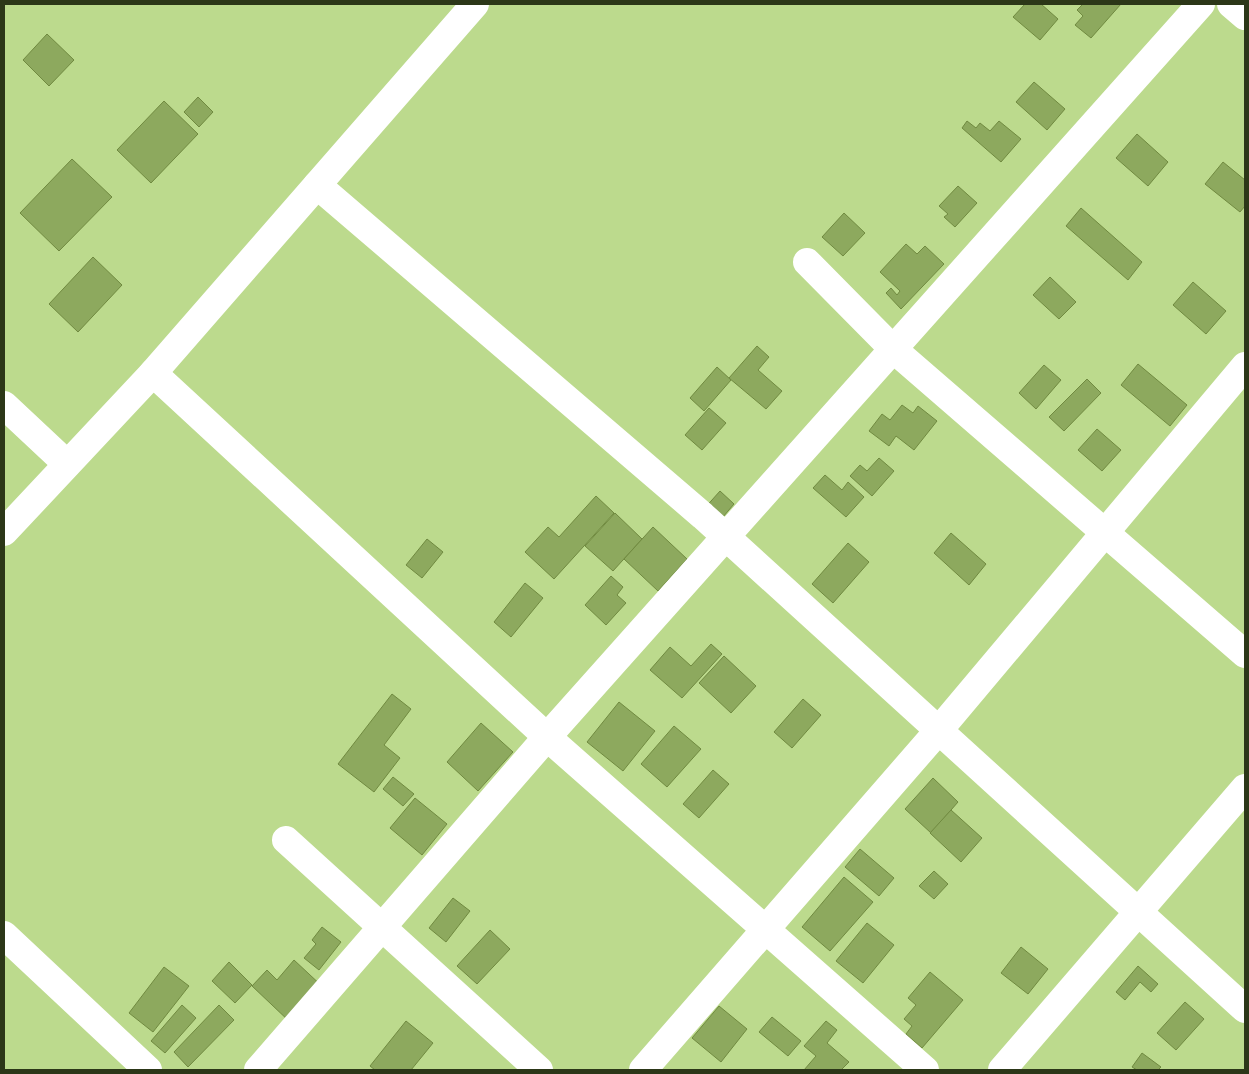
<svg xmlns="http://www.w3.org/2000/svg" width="1249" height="1074" font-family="'Noto Sans',sans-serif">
	<rect width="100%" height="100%" fill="#bcda8d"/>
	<g fill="#8da95e" stroke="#708a40">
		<polygon points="1025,4 1041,4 1058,19 1040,40 1013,17"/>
		<polygon points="1083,4 1121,4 1091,38 1075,25 1083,16 1077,10"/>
		<polygon points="47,34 74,60 49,86 23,60"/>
		<polygon points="1034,82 1065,109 1047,130 1016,102"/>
		<polygon points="198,97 213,112 199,127 184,112"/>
		<polygon points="164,101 198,134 151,183 117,150"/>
		<polygon points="967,121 976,128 980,123 990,131 999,121 1021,139 1001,162 962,128"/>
		<polygon points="1137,134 1168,162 1148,186 1116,158"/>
		<polygon points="72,159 112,197 59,251 20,213"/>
		<polygon points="1223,162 1245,180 1245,206 1240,212 1205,184"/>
		<polygon points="958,186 977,203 955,227 944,217 948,214 939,206"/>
		<polygon points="1081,208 1142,262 1128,280 1066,226"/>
		<polygon points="844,213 865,233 843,256 822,237"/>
		<polygon points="906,244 917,254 925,246 944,264 901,309 886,293 891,288 897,295 900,291 880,272"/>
		<polygon points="93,257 122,285 78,332 49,304"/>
		<polygon points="1050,277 1076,302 1059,319 1033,295"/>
		<polygon points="1193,282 1226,311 1206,334 1173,305"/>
		<polygon points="757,346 769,357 758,370 782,391 766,409 729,378"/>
		<polygon points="1138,364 1187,405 1170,426 1121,385"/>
		<polygon points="1044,365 1061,380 1036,409 1019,393"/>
		<polygon points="717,367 731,380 704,411 690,398"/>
		<polygon points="1087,379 1101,393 1064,431 1049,417"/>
		<polygon points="902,405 913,413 918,406 937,421 914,450 896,436 889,446 869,431 882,414 890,420"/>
		<polygon points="709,408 726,423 702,450 685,435"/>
		<polygon points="1097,429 1121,450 1102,471 1078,450"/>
		<polygon points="879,458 894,471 872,496 850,476 860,465 867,471"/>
		<polygon points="825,475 842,490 848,482 864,497 846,517 813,488"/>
		<polygon points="720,491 734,504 717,524 703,510"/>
		<polygon points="596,496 614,513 554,579 525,552 548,527 559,537"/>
		<polygon points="615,513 642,539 613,571 585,546"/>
		<polygon points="653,527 687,559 658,591 624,559"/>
		<polygon points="951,533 986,564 969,585 934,553"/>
		<polygon points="427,539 443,552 422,578 406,565"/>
		<polygon points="848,543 869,562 833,603 812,584"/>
		<polygon points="611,576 623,587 617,595 626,603 606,625 585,605"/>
		<polygon points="525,583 543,598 511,637 494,622"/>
		<polygon points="711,644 722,654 682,698 650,670 670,647 691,666"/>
		<polygon points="724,656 756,686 731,713 699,683"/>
		<polygon points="392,694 411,709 384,745 400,758 374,792 338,764"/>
		<polygon points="803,699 821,715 792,748 774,732"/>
		<polygon points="619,702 655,731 623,771 587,742"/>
		<polygon points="481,723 513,752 478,791 447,762"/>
		<polygon points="674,726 701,749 667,787 641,764"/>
		<polygon points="713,770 729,784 699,818 683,804"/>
		<polygon points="393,777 414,794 403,806 383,789"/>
		<polygon points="933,778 958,802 931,833 905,809"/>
		<polygon points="415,798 447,824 422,855 390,828"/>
		<polygon points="951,810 982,838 961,862 930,833"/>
		<polygon points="860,849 894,878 879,896 845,867"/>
		<polygon points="934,871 948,884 934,899 919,886"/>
		<polygon points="844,877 873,902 830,951 802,927"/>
		<polygon points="453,898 470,911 446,942 429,928"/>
		<polygon points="867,923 894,945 863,983 836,961"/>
		<polygon points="322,927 341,942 319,970 304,958 316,944 312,940"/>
		<polygon points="490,930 510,949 477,984 457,966"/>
		<polygon points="1021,947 1048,969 1028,994 1001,973"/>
		<polygon points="294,960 324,988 291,1023 252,986 267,970 277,980"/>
		<polygon points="229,962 252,985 235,1003 212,981"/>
		<polygon points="1138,966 1158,984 1151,992 1140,982 1125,1000 1116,992"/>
		<polygon points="164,967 189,986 153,1032 129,1013"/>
		<polygon points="930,972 963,1000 922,1048 906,1034 912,1026 904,1019 916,1005 908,998"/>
		<polygon points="1185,1002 1204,1019 1176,1050 1157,1033"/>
		<polygon points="182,1005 196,1018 165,1053 151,1041"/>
		<polygon points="219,1005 234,1020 188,1067 174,1052"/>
		<polygon points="719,1006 747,1029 721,1062 692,1038"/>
		<polygon points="772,1017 801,1041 788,1056 759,1032"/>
		<polygon points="406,1021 433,1043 411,1070 375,1070 370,1066"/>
		<polygon points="826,1021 837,1030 827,1043 849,1062 841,1070 804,1070 816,1056 804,1046"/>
		<polygon points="1142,1053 1161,1067 1158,1070 1137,1070 1132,1067"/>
	</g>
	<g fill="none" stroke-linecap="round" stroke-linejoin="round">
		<g stroke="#fff" stroke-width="28">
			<polyline points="1231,4 1245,16"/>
			<polyline points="317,185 703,516 1245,1009"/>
			<polyline points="807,262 893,349 1245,654"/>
			<polyline points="153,373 547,737 925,1070"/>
			<polyline points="4,405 67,464"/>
			<polyline points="4,532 153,373 475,4"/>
			<polyline points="286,840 539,1070"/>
			<polyline points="4,935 148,1070"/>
			<polyline points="258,1070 547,737 1201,4"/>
			<polyline points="643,1070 939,730 1245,366"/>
			<polyline points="1002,1070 1245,788"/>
		</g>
	</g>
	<rect width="1249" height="1074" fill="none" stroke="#2c3718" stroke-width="10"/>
</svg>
